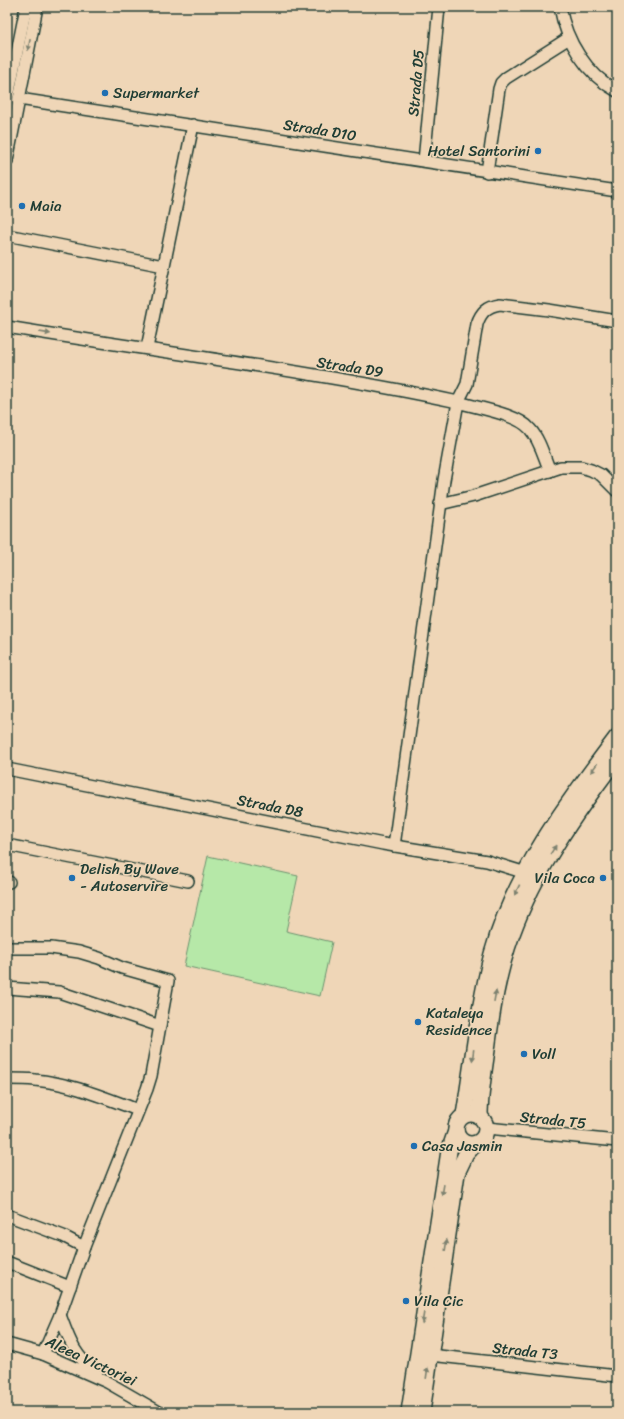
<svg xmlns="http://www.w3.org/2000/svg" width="624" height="1419" font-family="Sriracha,sans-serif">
	<rect width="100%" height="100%" fill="#efd6b7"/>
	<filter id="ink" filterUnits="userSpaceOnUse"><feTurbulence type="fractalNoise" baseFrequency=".025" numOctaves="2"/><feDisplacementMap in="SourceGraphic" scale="8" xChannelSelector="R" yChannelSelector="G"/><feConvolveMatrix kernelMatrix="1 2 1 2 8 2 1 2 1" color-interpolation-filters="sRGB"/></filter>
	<g filter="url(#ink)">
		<polygon fill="#b6e8a8" stroke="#6a926e" points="208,856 298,876 286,931 332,942 320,996 184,966"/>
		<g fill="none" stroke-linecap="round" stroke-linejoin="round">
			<g stroke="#1f3d34" stroke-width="14">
				<g id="street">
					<path d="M560,7C566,41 586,74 617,91"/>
					<polyline points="19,99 617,191"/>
					<polyline points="7,102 26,7"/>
					<polyline points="7,161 37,7"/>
					<polyline points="424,161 439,7"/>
					<polyline points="487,172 499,89 501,83 506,78 569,38"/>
					<polyline points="7,235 164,266"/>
					<path d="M7,327C157,352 309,370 458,402L467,384L477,324C481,312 487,306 500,304L549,310L617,321"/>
					<polyline points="147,348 193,125"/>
					<polyline points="440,504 474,496 561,467 581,467 591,470 601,475 617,491"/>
					<polyline points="7,769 383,844 487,861 526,873"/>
					<polyline points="7,845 188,881"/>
					<path d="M394,846L444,480L458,402C477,408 518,414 530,429C540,440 544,457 550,471"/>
					<polyline points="7,882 9,882"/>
					<polyline points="7,948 51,948 79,952 99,958 122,968 168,981 151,1076 147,1089 84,1247 60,1315 43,1354"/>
					<polyline points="7,988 59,992 160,1026"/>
					<path d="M7,1079C16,1079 26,1079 35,1080C70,1083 105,1098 138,1110"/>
					<polyline points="487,1128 617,1141"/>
					<polyline points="7,1215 63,1236 84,1247"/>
					<polyline points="7,1262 70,1287"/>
					<path d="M60,1315C70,1342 74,1355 97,1374"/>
					<polyline points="7,1344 43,1354 107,1382 159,1412"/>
					<polyline points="430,1355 617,1376"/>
				</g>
			</g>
			<g stroke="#1f3d34" stroke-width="18">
				<g id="secondary">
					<circle cx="471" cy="1129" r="15"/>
					<path d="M464,1115C473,1061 478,1007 492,954C514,873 567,803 617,737"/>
					<path d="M480,1116C480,1094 484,1072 487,1050C492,1011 498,972 512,934C535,870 576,812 617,758"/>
					<polyline points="409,1412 449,1151 456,1131"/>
					<polyline points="422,1412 457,1173 466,1154 475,1144"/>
				</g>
			</g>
			<use href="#street" stroke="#efd6b7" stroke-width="11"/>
			<use href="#secondary" stroke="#efd6b7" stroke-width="15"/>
		</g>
		<defs><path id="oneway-solid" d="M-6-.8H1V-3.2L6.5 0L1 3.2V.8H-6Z"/></defs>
		<g fill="#7d826f">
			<use href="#oneway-solid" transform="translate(29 45) rotate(101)"/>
			<use href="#oneway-solid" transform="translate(45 333) rotate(9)"/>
			<use href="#oneway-solid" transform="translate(594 768) rotate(126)"/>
			<use href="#oneway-solid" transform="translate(553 850) rotate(-57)"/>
			<use href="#oneway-solid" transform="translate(517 890) rotate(116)"/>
			<use href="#oneway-solid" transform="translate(495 996) rotate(-80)"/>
			<use href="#oneway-solid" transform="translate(473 1055) rotate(97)"/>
			<use href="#oneway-solid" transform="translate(443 1190) rotate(99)"/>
			<use href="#oneway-solid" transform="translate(446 1245) rotate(-82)"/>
			<use href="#oneway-solid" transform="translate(423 1318) rotate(99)"/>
			<use href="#oneway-solid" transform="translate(427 1373) rotate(-82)"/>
		</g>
	</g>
	<g fill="#1f6fb2" stroke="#efd6b7" stroke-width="1.5">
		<circle cx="105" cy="93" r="4"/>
		<circle cx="538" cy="151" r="4"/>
		<circle cx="22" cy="206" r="4"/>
		<circle cx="72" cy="878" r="4"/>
		<circle cx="603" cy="878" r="4"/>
		<circle cx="418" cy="1022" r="4"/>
		<circle cx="524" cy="1054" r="4"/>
		<circle cx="414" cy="1146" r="4"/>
		<circle cx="406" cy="1301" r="4"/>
	</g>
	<g text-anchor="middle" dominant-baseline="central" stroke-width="3.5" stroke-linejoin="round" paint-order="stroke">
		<g font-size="15" fill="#1f3d34" stroke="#efd6b7">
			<text transform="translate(416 83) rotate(-85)">Strada D5</text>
			<text transform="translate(320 130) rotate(9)">Strada D10</text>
			<text transform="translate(350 367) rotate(9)">Strada D9</text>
			<text transform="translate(270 806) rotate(11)">Strada D8</text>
			<text transform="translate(553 1120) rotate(6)">Strada T5</text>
			<text transform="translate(525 1351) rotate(6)">Strada T3</text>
			<text transform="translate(91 1361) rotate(25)">Aleea Victoriei</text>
		</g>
		<g font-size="15" fill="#1f3d34" stroke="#efd6b7" text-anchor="start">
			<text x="113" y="93">Supermarket</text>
			<text x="530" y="151" text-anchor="end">Hotel Santorini</text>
			<text x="30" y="206">Maia</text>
			<text x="80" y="869">Delish By Wave<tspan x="80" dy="17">- Autoservire</tspan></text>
			<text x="595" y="878" text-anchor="end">Vila Coca</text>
			<text x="426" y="1013">Kataleya<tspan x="426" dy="17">Residence</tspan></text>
			<text x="532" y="1054">Voll</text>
			<text x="422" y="1146">Casa Jasmin</text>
			<text x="414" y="1301">Vila Cic</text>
		</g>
	</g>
	<rect width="624" height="1419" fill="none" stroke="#efd6b7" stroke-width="24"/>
	<rect x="12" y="12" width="600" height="1395" fill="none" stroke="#1f3d34" stroke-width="1.5" filter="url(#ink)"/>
</svg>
